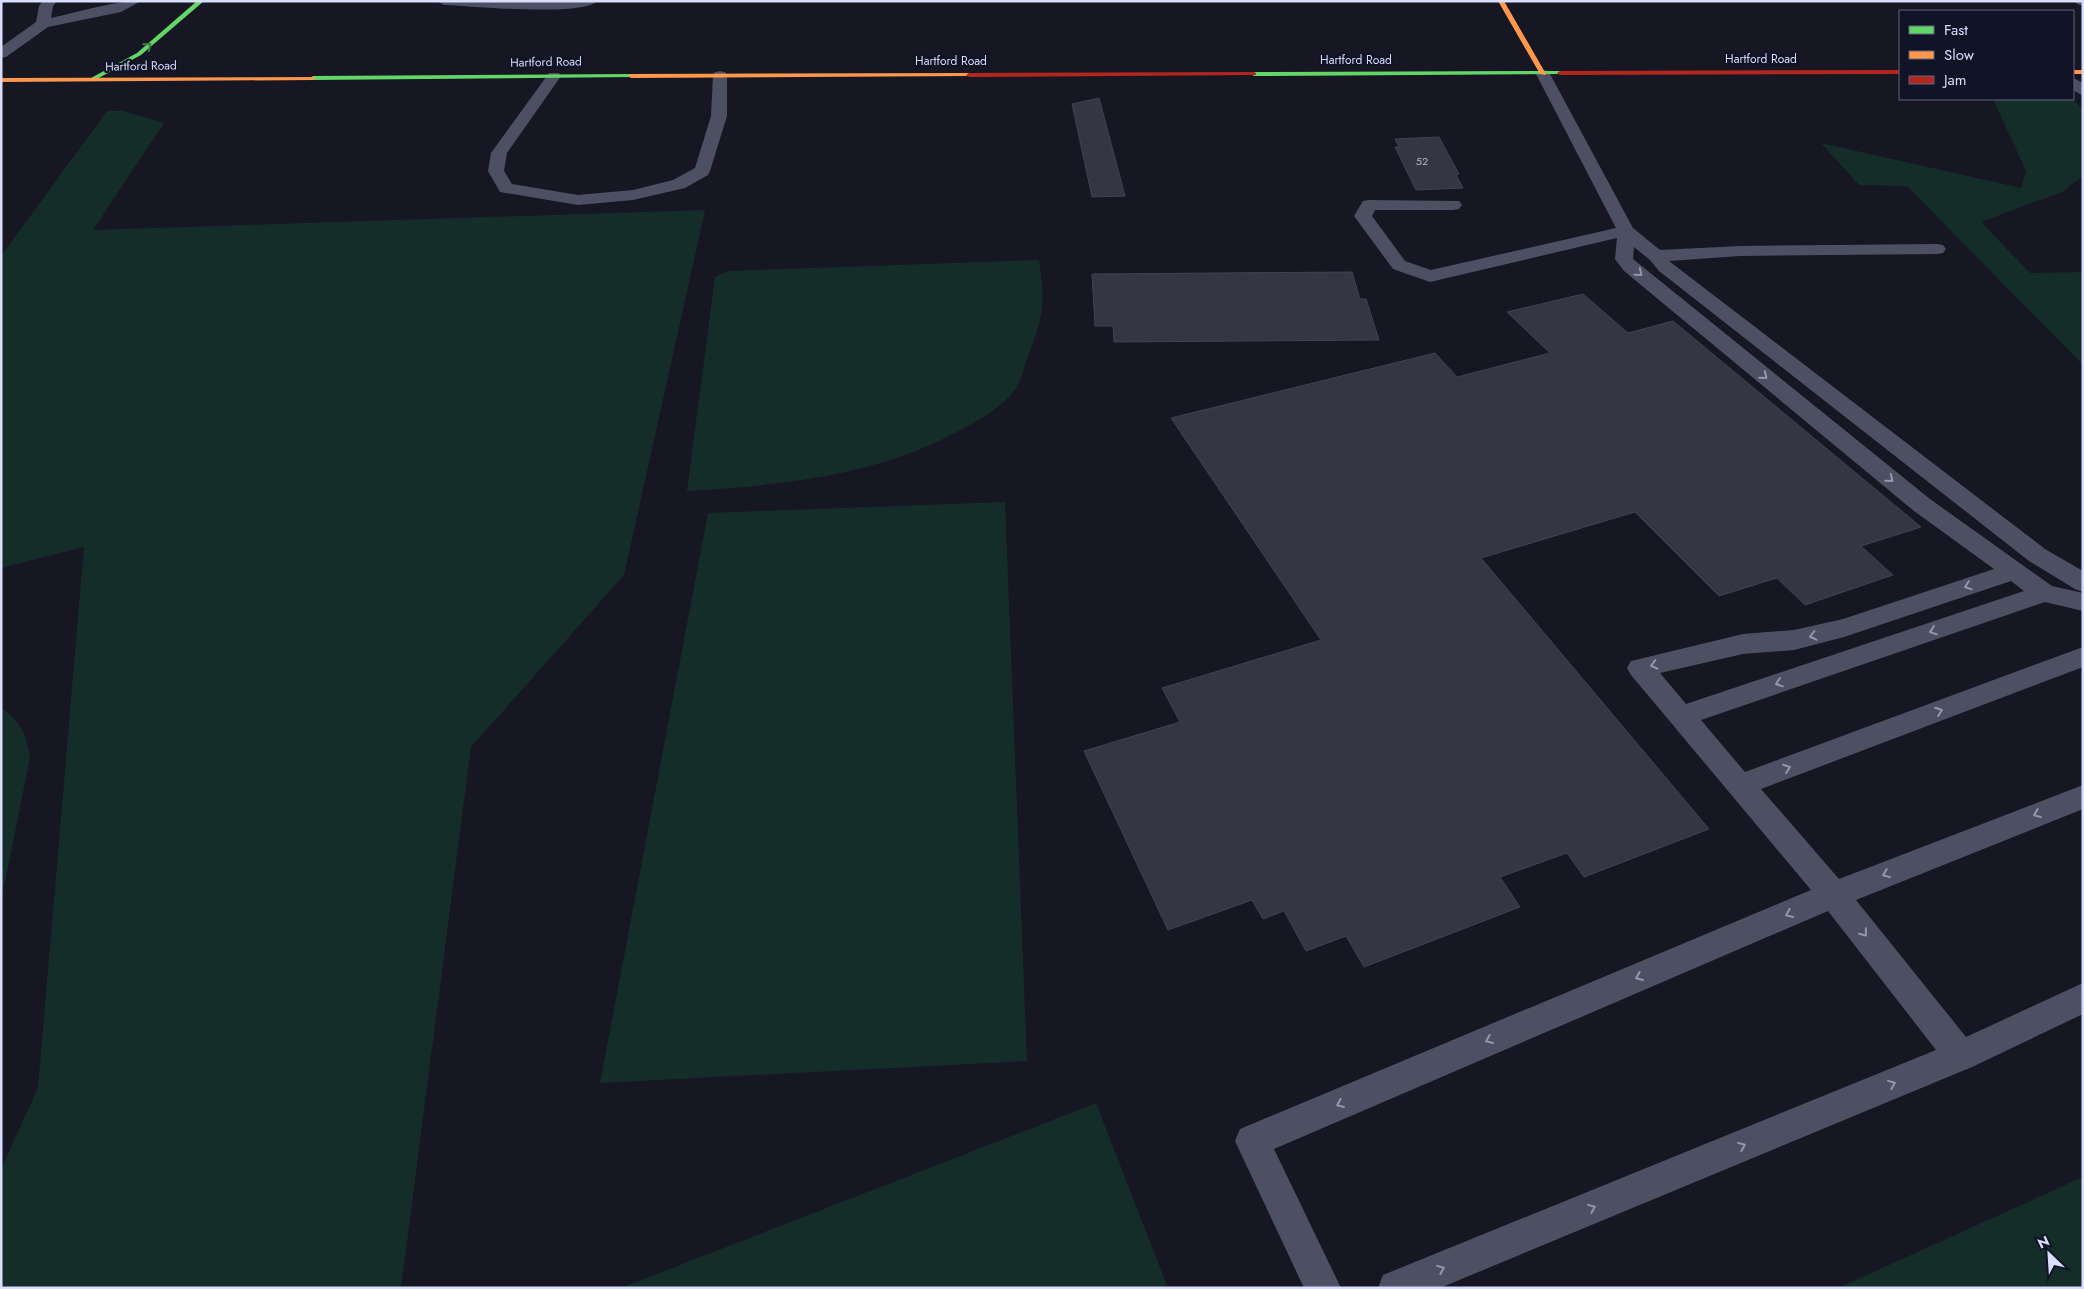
<svg xmlns="http://www.w3.org/2000/svg" width="2084" height="1289" font-family="Jost,sans-serif">
	<rect width="100%" height="100%" fill="#161722"/>
	<g fill="#152d28">
		<polygon points="1993,99 2072,99 2083,109 2083,176 2062,192 1981,222 2030,273 2083,272 2083,365 1907,186 1859,185 1821,143 2021,188 2026,171"/>
		<polygon points="107,111 123,111 164,123 93,230 705,210 624,575 471,747 401,1288 1,1288 1,1169 38,1088 84,547 1,568 1,256"/>
		<path d="M1039,260C1046,304 1043,318 1027,359C1024,368 1021,380 1016,388C1005,405 983,418 966,427C880,476 784,485 687,491L715,277L728,271Z"/>
		<polygon points="1005,502 1027,1061 600,1083 708,513"/>
		<path d="M1,708C22,723 26,734 30,758L1,902Z"/>
		<polygon points="1096,1103 1168,1288 621,1288"/>
		<polygon points="2083,1177 2083,1288 1838,1288"/>
	</g>
	<g fill="#343644" stroke="#414255">
		<polygon points="1099,98 1125,196 1092,197 1072,104"/>
		<polygon points="1439,137 1459,174 1456,175 1463,188 1416,190 1395,147 1399,147 1395,139"/>
		<polygon points="1352,272 1360,299 1366,299 1379,340 1114,342 1113,326 1095,326 1092,274"/>
		<polygon points="1583,294 1628,333 1673,321 1921,527 1861,546 1893,575 1805,605 1777,578 1719,596 1635,512 1481,558 1709,829 1584,877 1567,853 1500,877 1520,907 1364,967 1346,936 1306,951 1284,911 1263,919 1252,900 1168,930 1084,751 1180,722 1162,688 1321,640 1171,418 1435,353 1457,377 1550,353 1507,312"/>
	</g>
	<g fill="none" stroke-linecap="round" stroke-linejoin="round">
		<g fill="#4c5062" fill-rule="evenodd">
			<path d="M43,1H57L53,6L51,18C79,12 113,1 141,1L121,12L48,27L6,57L1,58V47L36,22L39,6Z"/>
			<path d="M437,1H597C583,17 469,6 444,5Z"/>
			<path d="M1543,70L1548,71L1550,74L1633,228L1660,250L1740,246L1937,244L1943,245L1946,249L1943,253L1937,254L1740,256L1669,261L2045,549L2083,571V592L2075,589L2029,561L1659,271L1650,260L1634,247L1633,259L1930,499L2052,586L2083,593V611L2045,602L1701,720L1745,772L2083,647V667L1761,789L1839,879L2083,785V809L1856,900L1966,1037L2083,983V1014L1972,1067L1440,1288H1378L1383,1275L1936,1050L1828,911L1274,1149L1341,1288H1304L1235,1141L1240,1129L1811,890L1631,675L1627,668L1631,661L1743,634L1794,630L1843,619L1994,569L1914,511L1624,271L1615,259L1617,238L1430,282L1393,269L1354,216L1363,201L1369,200L1459,201L1462,205L1459,209L1453,210H1375L1372,216L1405,261L1431,270L1616,228L1536,74L1538,71ZM2011,581L2024,591L1686,704L1660,673L1743,654L1794,650L1844,637Z"/>
			<polygon points="720,71 725,72 727,75 727,116 710,171 708,175 685,188 633,200 578,205 500,192 488,171 491,153 549,73 559,73 561,76 507,153 504,171 512,184 578,195 633,190 673,180 695,168 711,116 713,75 715,72"/>
			<polygon points="2073,78 2083,83 2083,96 2073,90"/>
		</g>
		<polygon fill="#4c5062" fill-rule="evenodd" points="2075,1 2083,1 2083,6 2077,4"/>
		<g fill="#63d668" fill-rule="evenodd">
			<polygon points="197,1 204,1 141,55 95,80 91,80 91,78 137,53"/>
			<polygon points="1560,71 1563,73 1562,74 1254,76 1251,74 1254,72"/>
			<polygon points="631,74 634,76 633,77 313,80 310,78 313,76"/>
		</g>
		<g fill="#ff974d" fill-rule="evenodd">
			<polygon points="1498,1 1504,1 1546,74 1545,75 1540,74"/>
			<rect x="2073" y="70" width="10" height="4"/>
			<polygon points="969,73 972,75 971,76 631,78 628,76 631,74"/>
			<polygon points="315,77 315,79 313,80 1,82 1,78"/>
		</g>
		<g fill="#b3261e" fill-rule="evenodd">
			<polygon points="1900,70 1900,74 1560,75 1557,73 1560,71"/>
			<polygon points="1254,72 1256,73 1256,75 969,77 966,75 969,73"/>
		</g>
	</g>
	<defs><path id="oneway-chevron" d="M-2-3.5L2.5 0L-2 3.5" fill="none" stroke-width="1.6" stroke-linecap="round" stroke-linejoin="round" transform="scale(1.25)"/></defs>
	<use stroke="#3e7e4b" href="#oneway-chevron" transform="translate(148 46) rotate(-40)"/>
	<g stroke="#9397b0">
		<use href="#oneway-chevron" transform="translate(1639 273) rotate(39)"/>
		<use href="#oneway-chevron" transform="translate(1764 376) rotate(39)"/>
		<use href="#oneway-chevron" transform="translate(1890 479) rotate(39)"/>
		<use href="#oneway-chevron" transform="translate(1968 586) rotate(161)"/>
		<use href="#oneway-chevron" transform="translate(1933 631) rotate(161)"/>
		<use href="#oneway-chevron" transform="translate(1813 636) rotate(166)"/>
		<use href="#oneway-chevron" transform="translate(1654 665) rotate(166)"/>
		<use href="#oneway-chevron" transform="translate(1779 683) rotate(161)"/>
		<use href="#oneway-chevron" transform="translate(1939 711) rotate(-20)"/>
		<use href="#oneway-chevron" transform="translate(1787 768) rotate(-20)"/>
		<use href="#oneway-chevron" transform="translate(2037 814) rotate(158)"/>
		<use href="#oneway-chevron" transform="translate(1886 874) rotate(158)"/>
		<use href="#oneway-chevron" transform="translate(1789 914) rotate(157)"/>
		<use href="#oneway-chevron" transform="translate(1864 933) rotate(52)"/>
		<use href="#oneway-chevron" transform="translate(1639 977) rotate(157)"/>
		<use href="#oneway-chevron" transform="translate(1489 1040) rotate(157)"/>
		<use href="#oneway-chevron" transform="translate(1892 1084) rotate(-22)"/>
		<use href="#oneway-chevron" transform="translate(1340 1104) rotate(157)"/>
		<use href="#oneway-chevron" transform="translate(1742 1146) rotate(-22)"/>
		<use href="#oneway-chevron" transform="translate(1592 1208) rotate(-22)"/>
		<use href="#oneway-chevron" transform="translate(1441 1269) rotate(-22)"/>
	</g>
	<g text-anchor="middle" dominant-baseline="central" stroke-width="4.5" stroke-linejoin="round" paint-order="stroke">
		<g font-size="11" fill="#b0b4cf">
			<text x="1422" y="161">52</text>
		</g>
		<g font-size="12" fill="#dadefd" stroke="#111327">
			<text x="1761" y="59">Hartford Road</text>
			<text x="1356" y="60">Hartford Road</text>
			<text x="951" y="61">Hartford Road</text>
			<text transform="translate(546 62) rotate(-1)">Hartford Road</text>
			<text transform="translate(141 66) rotate(-1)">Hartford Road</text>
		</g>
	</g>
	<rect width="2084" height="1289" fill="none" stroke="#dadefd" stroke-width="5"/>
	<rect x="1899" y="10" width="175" height="90" fill="#111327" stroke="#61647d"/>
	<rect x="1909" y="26" width="25" height="8" fill="#63d668" stroke="#61647d"/>
	<text x="1944" y="35" font-size="15" fill="#dadefd">Fast</text>
	<rect x="1909" y="51" width="25" height="8" fill="#ff974d" stroke="#61647d"/>
	<text x="1944" y="60" font-size="15" fill="#dadefd">Slow</text>
	<rect x="1909" y="76" width="25" height="8" fill="#b3261e" stroke="#61647d"/>
	<text x="1944" y="85" font-size="15" fill="#dadefd">Jam</text>
	<g transform="translate(2049 1254) rotate(335)" stroke="#111327" stroke-width="4" paint-order="stroke">
	<path d="M0-4L9 19L0 12L-9 19Z" fill="#dadefd"/>
	<text y="-8" font-size="14" font-weight="bold" text-anchor="middle" fill="#dadefd">N</text>
	</g>
</svg>
